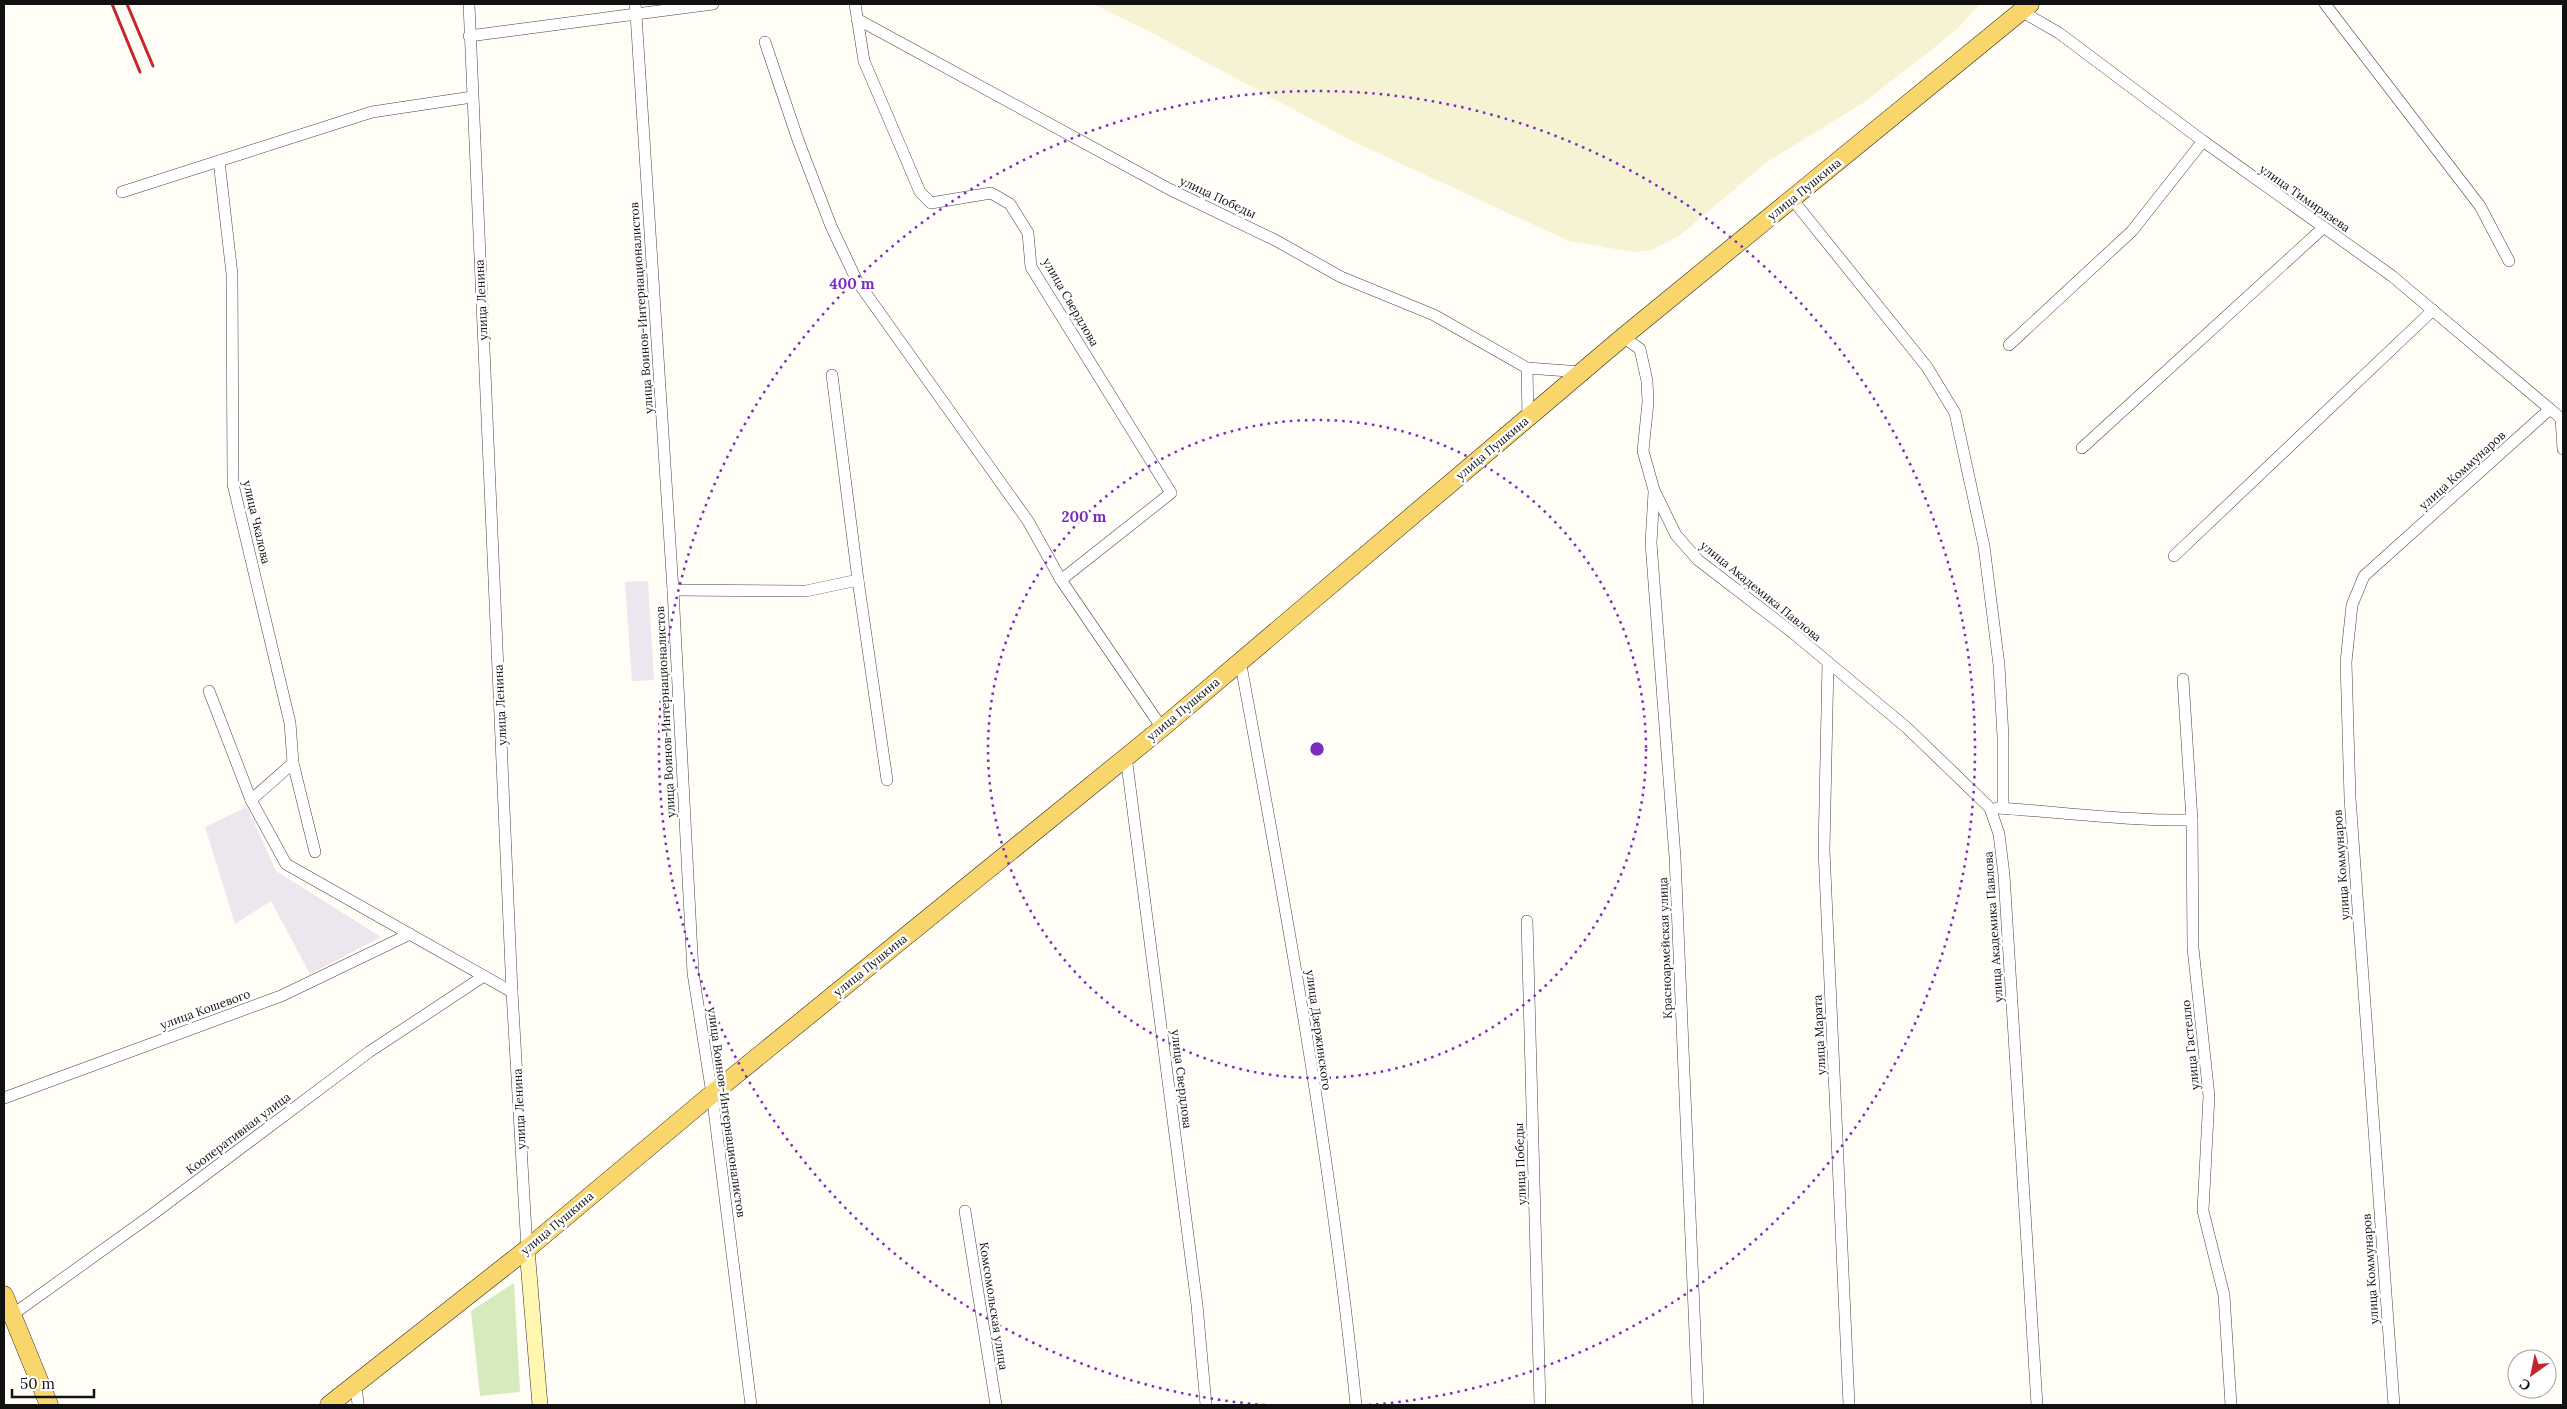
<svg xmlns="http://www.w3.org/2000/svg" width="2567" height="1409" font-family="Lora,serif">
	<rect width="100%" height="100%" fill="#fffdf5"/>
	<g fill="#eee6ef">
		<polygon points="648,581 654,680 632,681 625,582"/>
		<polygon points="247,807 276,871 381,937 310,974 271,901 235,924 205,827"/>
	</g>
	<polygon fill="#f6f3d4" points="1093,4 1980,4 1955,31 1866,101 1767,162 1680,235 1652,250 1633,252 1569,241 1352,141 1150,32"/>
	<polygon fill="#d5ebbd" points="514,1283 520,1392 480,1396 471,1311"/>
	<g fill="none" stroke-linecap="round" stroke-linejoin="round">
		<g stroke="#444" stroke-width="12">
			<g id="street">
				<polyline points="469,4 512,992 527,1249"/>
				<polyline points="635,4 636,14 713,4"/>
				<polyline points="855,4 864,61 920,192 931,203 991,193 1010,204 1028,233 1031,267 1171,493 1061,580"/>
				<polyline points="2325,4 2480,206 2509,261"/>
				<polyline points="2021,11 2059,33 2203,141 2392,276 2563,420"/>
				<polyline points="857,19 1169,189 1275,240 1341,277 1434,315 1527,368 1528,418"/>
				<polyline points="469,36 636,14 673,590 693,973 712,1094 751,1405"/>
				<polyline points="765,42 798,140 831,226 857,281 1028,521 1061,580 1162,728"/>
				<polyline points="219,161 232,274 233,484 290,723 293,763 315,852"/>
				<polyline points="122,192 372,112 472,97"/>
				<polyline points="1792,199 1927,367 1955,413 1984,546 1999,665 2003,737 2003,808"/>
				<polyline points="1623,337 1640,349 1647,381 1648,402 1643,451 1654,490 1676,535 1698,560 1793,633 1906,727 1990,808 1999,834 2004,875 2037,1405"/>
				<polyline points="2009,345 2132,231 2203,141"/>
				<polyline points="1527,368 1582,372"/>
				<polyline points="832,375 858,580 887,780"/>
				<polyline points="2561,418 2563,449"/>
				<polyline points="2082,448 2323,228"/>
				<polyline points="1654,492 1651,543 1675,857 1698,1405"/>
				<polyline points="2174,556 2433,310"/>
				<polyline points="673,590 806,591 858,580"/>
				<path d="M1240,660C1286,907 1331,1155 1356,1405"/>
				<polyline points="1828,663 1824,850 1849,1405"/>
				<polyline points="2183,679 2192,820 2193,948 2209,1096 2203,1211 2224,1295 2231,1405"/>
				<polyline points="209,691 251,800 286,864 512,992"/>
				<polyline points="1126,756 1197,1305 1206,1405"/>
				<polyline points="251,800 293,763"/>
				<path d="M1997,808C2062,812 2127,821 2192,820"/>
				<polyline points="1527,921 1540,1405"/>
				<polyline points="4,1098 281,996 410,934"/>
				<polyline points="965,1211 996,1405"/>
				<polyline points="12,1315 153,1214 369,1052 484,976"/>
				<polyline points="356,1383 358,1405"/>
				<polyline points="2394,1405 2350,798 2346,662 2352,605 2364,576 2550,409"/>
			</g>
		</g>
		<g stroke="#333" stroke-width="16">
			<polyline id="secondary" points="527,1249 540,1405"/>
		</g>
		<g stroke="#222" stroke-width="19">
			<g id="primary">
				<polyline points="4,1295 49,1405"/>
				<polyline points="329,1405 527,1249 712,1094 1162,728 1623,337 2030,4"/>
			</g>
		</g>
		<use href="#street" stroke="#fff" stroke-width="11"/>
		<use href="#secondary" stroke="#fff6b0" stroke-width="15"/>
		<use href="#primary" stroke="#f9d66b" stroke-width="18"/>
		<g stroke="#c4262e" stroke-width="3">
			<polyline points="112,4 140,72"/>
			<polyline points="127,4 153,66"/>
		</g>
	</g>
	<g fill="none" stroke="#7b2cbf" stroke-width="2.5" stroke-dasharray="2.5 5">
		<circle cx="1317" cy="749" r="329"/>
		<path d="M1265 1405A658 658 0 1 1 1369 1405"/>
	</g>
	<g text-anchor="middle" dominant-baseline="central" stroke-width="5" stroke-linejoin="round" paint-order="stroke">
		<g font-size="12" fill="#111" stroke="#fff">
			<text transform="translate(1804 189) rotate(-39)">улица Пушкина</text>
			<text transform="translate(1218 197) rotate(25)">улица Победы</text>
			<text transform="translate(2305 198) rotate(35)">улица Тимирязева</text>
			<text transform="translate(481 300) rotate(-93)">улица Ленина</text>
			<text transform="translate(1071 302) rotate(60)">улица Свердлова</text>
			<text transform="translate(641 308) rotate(-94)">улица Воинов-Интернационалистов</text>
			<text transform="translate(1492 448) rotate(-40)">улица Пушкина</text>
			<text transform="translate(2462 470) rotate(-42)">улица Коммунаров</text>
			<text transform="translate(257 522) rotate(77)">улица Чкалова</text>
			<text transform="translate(1761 591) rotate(39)">улица Академика Павлова</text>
			<text transform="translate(500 705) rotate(-93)">улица Ленина</text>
			<text transform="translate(1183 709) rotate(-40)">улица Пушкина</text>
			<text transform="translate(665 712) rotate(-93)">улица Воинов-Интернационалистов</text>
			<text transform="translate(2341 865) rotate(-94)">улица Коммунаров</text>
			<text transform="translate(1993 927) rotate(-94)">улица Академика Павлова</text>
			<text transform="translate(1665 948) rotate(-92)">Красноармейская улица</text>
			<text transform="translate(870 965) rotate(-39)">улица Пушкина</text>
			<text transform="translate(205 1009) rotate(-20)">улица Кошевого</text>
			<text transform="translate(1319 1030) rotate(82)">улица Дзержинского</text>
			<text transform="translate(1819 1035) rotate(-93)">улица Марата</text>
			<text transform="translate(2190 1045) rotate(-96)">улица Гастелло</text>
			<text transform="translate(1182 1079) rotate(83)">улица Свердлова</text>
			<text transform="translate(519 1109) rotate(-93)">улица Ленина</text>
			<text transform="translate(727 1112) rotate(82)">улица Воинов-Интернационалистов</text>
			<text transform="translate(238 1133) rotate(-37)">Кооперативная улица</text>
			<text transform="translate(1520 1164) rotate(-92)">улица Победы</text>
			<text transform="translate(557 1223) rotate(-40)">улица Пушкина</text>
			<text transform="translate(2370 1269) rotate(-94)">улица Коммунаров</text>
			<text transform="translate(994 1306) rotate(81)">Комсомольская улица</text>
		</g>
	</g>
	<circle cx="1317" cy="749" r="8" fill="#7b2cbf" stroke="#fff" stroke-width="2.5"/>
	<g font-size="15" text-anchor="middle" font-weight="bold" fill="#7b2cbf" stroke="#fff" stroke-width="5" stroke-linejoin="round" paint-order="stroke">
		<text x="852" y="289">400 m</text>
		<text x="1084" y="522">200 m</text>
	</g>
	<rect width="2567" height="1409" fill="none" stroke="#111111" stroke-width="10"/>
	<g transform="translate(2532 1374) rotate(213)"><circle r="24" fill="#ffffff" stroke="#a0a0a0"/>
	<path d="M0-4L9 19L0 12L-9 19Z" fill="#c4262e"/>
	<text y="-8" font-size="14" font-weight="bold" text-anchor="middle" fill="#111111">С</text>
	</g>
	<path d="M12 1389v8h82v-8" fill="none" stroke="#111111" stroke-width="2.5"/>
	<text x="20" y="1389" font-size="15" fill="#111111" stroke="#ffffff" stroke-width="4" paint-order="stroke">50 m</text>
</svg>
